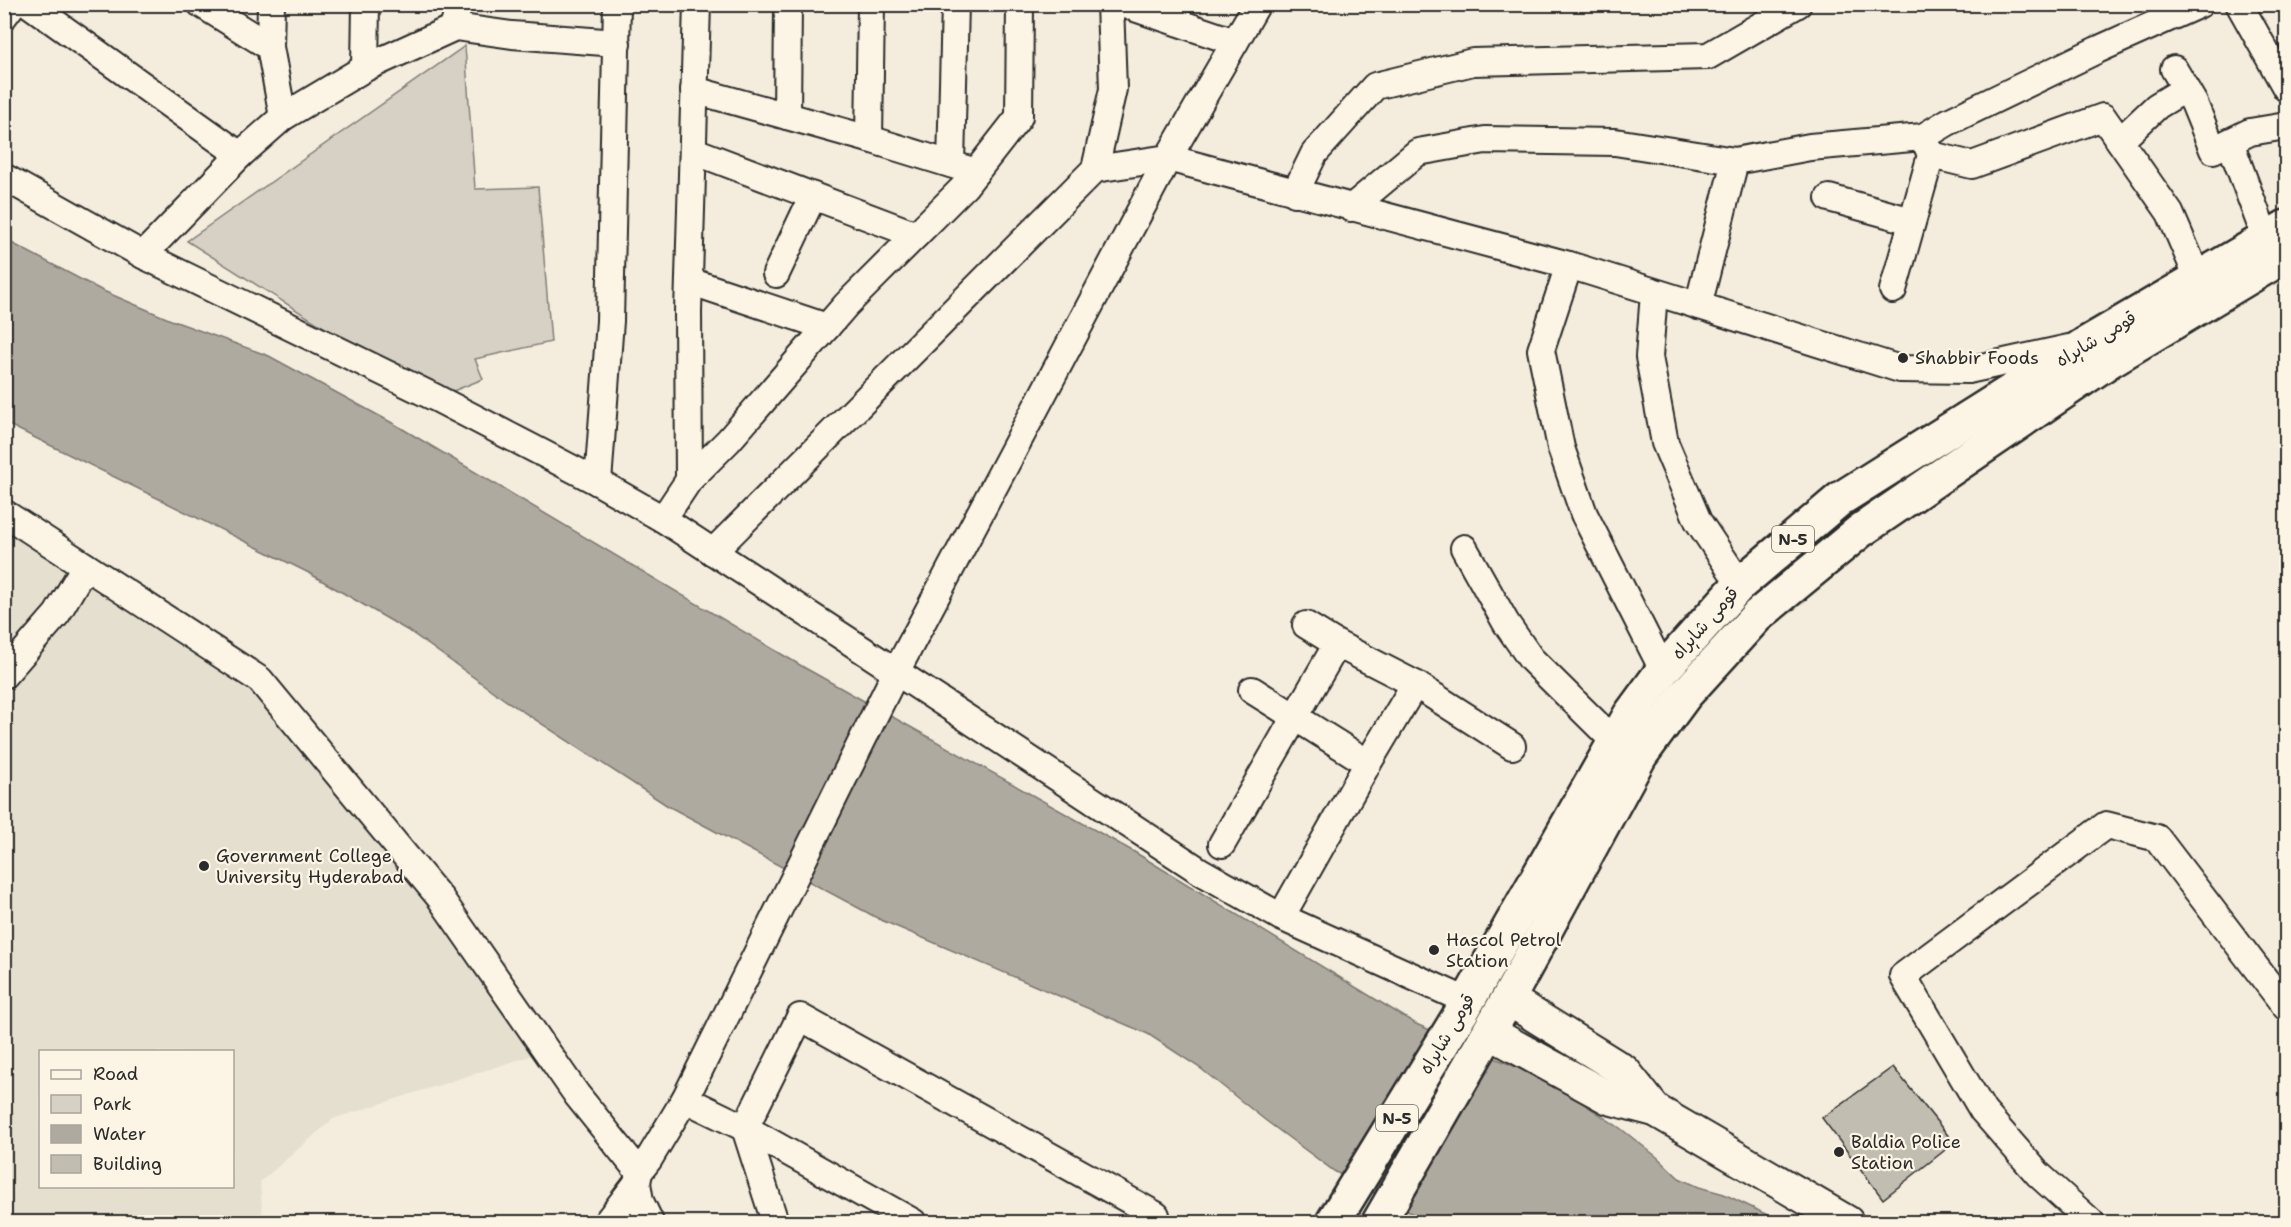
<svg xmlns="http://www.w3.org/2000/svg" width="2291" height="1227" font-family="'Shantell Sans','Playpen Sans Arabic',sans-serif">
	<rect width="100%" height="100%" fill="#f4edde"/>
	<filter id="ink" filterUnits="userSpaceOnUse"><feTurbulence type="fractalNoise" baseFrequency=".0167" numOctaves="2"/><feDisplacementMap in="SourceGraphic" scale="12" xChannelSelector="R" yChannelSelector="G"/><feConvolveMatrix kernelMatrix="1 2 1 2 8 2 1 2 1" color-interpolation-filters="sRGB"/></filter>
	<g filter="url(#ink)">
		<path fill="#e5dfd0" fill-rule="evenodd" d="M4,515L260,680L546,1051L333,1119L260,1182L263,1222H5ZM40,1052H232V1186H40Z"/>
		<polygon fill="#d6d1c4" stroke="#807e78" stroke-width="1.5" points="465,46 475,189 538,187 551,342 475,359 483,379 436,398 187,241"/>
		<polygon fill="#afaaa0" stroke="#7a7771" stroke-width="1.5" points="4,239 101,290 171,320 269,356 396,425 805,668 1136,853 1416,1024 1516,1067 1575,1098 1620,1128 1657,1157 1679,1178 1699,1187 1724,1194 1782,1222 1430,1222 1418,1217 1334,1171 1265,1120 1200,1068 1148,1034 881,920 668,806 505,700 412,633 307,572 5,423"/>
		<polygon fill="#c2bdb1" stroke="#2b2b2b" stroke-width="1.5" points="1893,1067 1954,1143 1883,1199 1822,1118"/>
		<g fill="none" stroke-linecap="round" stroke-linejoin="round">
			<g stroke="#2b2b2b" stroke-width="30">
				<g id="minor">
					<polyline points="29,4 240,155"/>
					<polyline points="201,4 270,47"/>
					<polyline points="271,4 270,47 283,117"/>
					<polyline points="1123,4 1235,42"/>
					<polyline points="2239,4 2286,88"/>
					<polyline points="4,16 13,4"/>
					<polyline points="455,27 457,4"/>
					<polyline points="365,68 366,4"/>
					<polyline points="2174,69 2194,103 2213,150 2250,132 2286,126"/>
					<polyline points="694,90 869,139 976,172"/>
					<polyline points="787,116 788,4"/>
					<polyline points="869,139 871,4"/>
					<polyline points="2120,141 2157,106 2185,89"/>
					<polyline points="2230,142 2266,239"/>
					<polyline points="694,151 916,235"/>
					<polyline points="1931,155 1972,165 2103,117 2170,213 2198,278"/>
					<polyline points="951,164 955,4"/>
					<polyline points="1095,169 1168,158 1569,265 1900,369 1968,370 2069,348"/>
					<polyline points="4,177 143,255 436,398 598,482 663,519 1200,871 1281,917 1467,1001"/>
					<polyline points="1295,193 1314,154 1375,86 1473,62 1708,56 1798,4"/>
					<polyline points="1829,198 1912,221"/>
					<polyline points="1351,208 1418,152 1485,140 1615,142 1735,161 1810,147 1923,137 1948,122 2097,50 2200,4"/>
					<polyline points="143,255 240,155 283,117 365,68 455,27 512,35 617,43"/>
					<polyline points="1569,265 1541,350 1561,448 1584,514 1663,670"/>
					<polyline points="776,274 813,196"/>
					<polyline points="689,281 827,327"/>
					<polyline points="1893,290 1931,155 1925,141"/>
					<polyline points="1654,293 1649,357 1665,443 1698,521 1740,584"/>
					<polyline points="1698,306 1735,161"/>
					<polyline points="689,480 688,312 697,4"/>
					<polyline points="598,482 610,321 617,4"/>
					<polyline points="4,513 260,680 441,899 577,1095 639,1172"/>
					<polyline points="663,519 689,480 729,440 846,305 965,186 1019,117 1020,4"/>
					<polyline points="1464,548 1506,623 1531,659 1614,741"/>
					<polyline points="713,552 1095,169 1113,89 1110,4"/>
					<polyline points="1306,625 1337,644 1415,684 1512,746"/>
					<polyline points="4,675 57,614 85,566"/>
					<polyline points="1252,690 1368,763"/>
					<polyline points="1222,844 1337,644"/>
					<polyline points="1281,917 1368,763 1415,684"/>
					<polyline points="685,1099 745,1128 913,1222"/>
					<polyline points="607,1222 637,1183"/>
					<polyline points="650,1222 640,1201 637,1183 639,1172 649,1159 685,1099 896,672 1168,158 1257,4"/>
					<polyline points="775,1222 745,1128 800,1017 1156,1215 1152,1222"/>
					<polyline points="2091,1222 2038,1174 1983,1111 1903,976 2106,825 2157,838 2286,1007"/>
				</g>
			</g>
			<g stroke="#2b2b2b" stroke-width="36">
				<g id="major">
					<polyline points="1508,999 1624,1071 1655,1110"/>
					<polyline points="1489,1032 1609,1098 1655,1110 1847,1222"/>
				</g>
			</g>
			<g stroke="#2b2b2b" stroke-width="38">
				<g id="highway">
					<polyline points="1333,1222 1461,1013 1630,715 1663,670 1740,584 1840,499 2084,345 2286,227"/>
					<polyline points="1379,1222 1508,999 1640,756 1685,695 1757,616 1860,531 2109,361 2286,255"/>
				</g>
			</g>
			<use href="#minor" stroke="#fcf5e5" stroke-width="26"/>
			<use href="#major" stroke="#fcf5e5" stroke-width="32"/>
			<use href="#highway" stroke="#fcf5e5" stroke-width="33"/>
		</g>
	</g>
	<g fill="#2b2b2b" stroke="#fcf5e5" stroke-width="2">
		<circle cx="1903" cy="358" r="6"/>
		<circle cx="204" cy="866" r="6"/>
		<circle cx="1434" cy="950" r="6"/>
		<circle cx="1839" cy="1152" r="6"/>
	</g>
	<g text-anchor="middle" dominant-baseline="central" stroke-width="4.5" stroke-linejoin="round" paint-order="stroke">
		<g fill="#fcf5e5" stroke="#6a6863" stroke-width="1.5">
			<rect x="1772" y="526" width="42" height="26" rx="4.5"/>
			<rect x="1376" y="1105" width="42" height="26" rx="4.5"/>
		</g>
		<g font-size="16" font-weight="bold" fill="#2b2b2b">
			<text x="1793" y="539">N-5</text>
			<text x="1397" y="1118">N-5</text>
		</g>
		<g font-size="18" fill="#2b2b2b" stroke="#fcf5e5">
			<text transform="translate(2096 339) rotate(-31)">قومی شاہراہ</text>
			<text transform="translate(1705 623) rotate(-48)">قومی شاہراہ</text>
			<text transform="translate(1447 1034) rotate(-59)">قومی شاہراہ</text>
		</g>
		<g font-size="18" fill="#2b2b2b" stroke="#fcf5e5" text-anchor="start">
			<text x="1915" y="358">Shabbir Foods</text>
			<text x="216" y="856">Government College<tspan x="216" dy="21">University Hyderabad</tspan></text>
			<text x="1446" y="940">Hascol Petrol<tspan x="1446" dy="21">Station</tspan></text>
			<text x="1851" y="1142">Baldia Police<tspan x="1851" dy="21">Station</tspan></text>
		</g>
	</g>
	<rect width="2291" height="1227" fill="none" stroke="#fcf5e5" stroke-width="24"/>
	<rect x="12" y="12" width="2267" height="1203" fill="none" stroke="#2b2b2b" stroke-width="2" filter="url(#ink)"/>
	<rect x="39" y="1050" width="195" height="138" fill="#fcf5e5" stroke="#a8a49b" stroke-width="1.5"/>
	<rect x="51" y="1070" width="30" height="9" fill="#fcf5e5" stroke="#a8a49b" stroke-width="1.5"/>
	<text x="93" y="1080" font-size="18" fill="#2b2b2b">Road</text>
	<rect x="51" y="1095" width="30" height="18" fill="#d6d1c4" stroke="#a8a49b" stroke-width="1.5"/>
	<text x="93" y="1110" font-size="18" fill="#2b2b2b">Park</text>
	<rect x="51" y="1125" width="30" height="18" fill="#afaaa0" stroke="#a8a49b" stroke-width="1.5"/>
	<text x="93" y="1140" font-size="18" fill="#2b2b2b">Water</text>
	<rect x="51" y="1155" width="30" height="18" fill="#c2bdb1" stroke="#a8a49b" stroke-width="1.5"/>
	<text x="93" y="1170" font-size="18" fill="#2b2b2b">Building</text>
</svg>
